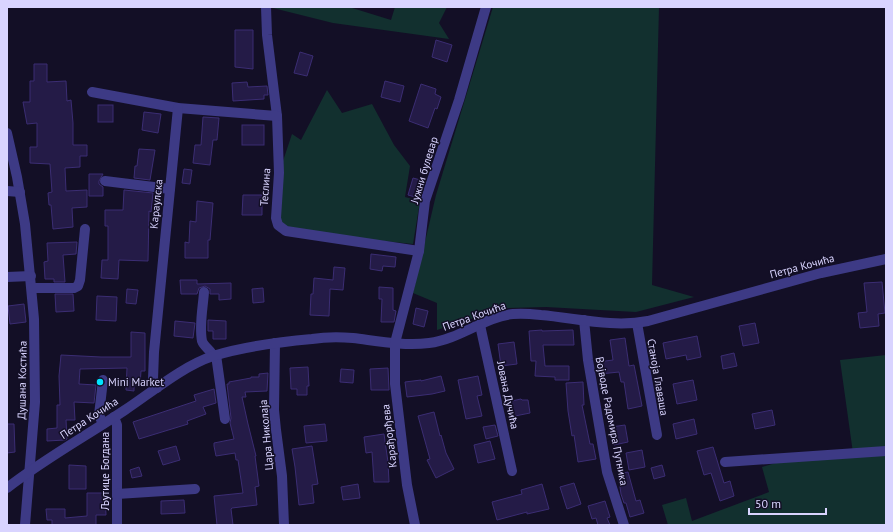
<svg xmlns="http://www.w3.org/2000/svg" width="893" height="532" font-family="'PT Sans',sans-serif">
	<rect width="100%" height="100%" fill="#130f26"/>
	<g fill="#12302f">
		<polygon points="269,7 349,7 391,20 395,7 447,7 439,23 449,39 333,23"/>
		<polygon points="493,7 659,7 652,285 694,297 636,312 546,307 505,308 437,330 437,303 413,293 436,195"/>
		<polygon points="327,90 342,113 372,104 394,145 410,166 405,197 420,201 413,244 286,231 276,209 279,173 292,134 301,140"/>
		<polygon points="886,355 886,525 668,525 662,505 686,498 692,521 769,492 762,467 796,457 853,453 840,360"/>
	</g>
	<g fill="#241b47" stroke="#3b2d73">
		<polygon points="235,30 253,30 253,69 235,67"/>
		<polygon points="436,40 452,45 447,62 432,57"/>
		<polygon points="300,52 313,56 307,76 294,73"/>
		<polygon points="34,64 47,64 47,82 66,81 67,101 71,100 73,123 73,145 87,145 87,156 80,156 80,167 65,168 66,191 87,190 87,207 72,208 73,227 53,229 51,205 49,205 48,193 52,192 50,164 30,163 30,147 37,147 37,123 27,124 23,102 30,102 30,81 34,81"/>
		<polygon points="385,81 404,86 400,102 381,97"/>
		<polygon points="247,82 248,87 267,86 268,95 264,95 264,99 233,101 232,83"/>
		<polygon points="421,84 436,89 435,94 441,97 437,109 435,108 428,128 409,121"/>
		<rect x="98" y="105" width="15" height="17"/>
		<polygon points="144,112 161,114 158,133 142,130"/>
		<polygon points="203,117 219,118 217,140 213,140 210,165 193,163 195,145 201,145"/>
		<rect x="242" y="125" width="22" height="20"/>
		<polygon points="139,149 155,150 150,180 134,178 135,166 137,166"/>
		<polygon points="184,169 192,170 190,184 182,183"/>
		<polygon points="89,174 103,174 99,181 99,184 103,187 103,196 89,196"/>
		<polygon points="413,178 424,181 419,198 408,195"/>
		<polygon points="124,190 153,193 151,212 149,211 148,261 119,260 118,279 101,278 102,260 108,260 108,226 105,226 105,210 123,210"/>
		<polygon points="243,195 262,195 262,215 242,215"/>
		<polygon points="197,201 213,203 210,240 208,240 208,258 185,258 185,242 189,243 190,221 196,222"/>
		<polygon points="77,242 76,254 63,255 65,282 54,282 54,279 45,279 44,262 48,261 47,243"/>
		<polygon points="371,254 396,257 395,267 383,266 382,271 370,269"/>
		<polygon points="334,267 345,268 343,290 330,289 329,316 310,315 311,294 313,294 314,278 333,280"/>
		<polygon points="180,280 197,280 197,284 231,283 231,299 219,300 219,294 210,294 210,289 205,286 199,288 197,294 181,294"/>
		<polygon points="882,282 885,313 878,314 879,326 860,328 858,313 867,312 864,283"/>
		<polygon points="379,287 393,288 393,310 396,311 394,322 381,322 382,299 379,299"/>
		<polygon points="263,288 264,302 253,303 252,289"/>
		<polygon points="127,289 138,290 136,304 126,303"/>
		<polygon points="55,294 73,294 74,311 56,312"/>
		<polygon points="97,296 117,297 116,321 96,320"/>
		<polygon points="24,304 26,322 10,324 8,306"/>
		<polygon points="416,308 428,311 424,327 413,324"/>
		<polygon points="208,320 226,321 226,339 213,339 213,331 208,331"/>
		<polygon points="175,321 195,323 193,338 174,336"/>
		<polygon points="755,323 759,343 743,346 739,326"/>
		<polygon points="542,330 542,331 573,330 574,345 543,345 545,366 569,366 569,380 555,380 555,377 535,376 536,361 531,361 529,331"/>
		<polygon points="131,332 145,333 145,371 141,371 140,385 134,385 134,391 126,390 127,368 80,369 79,384 96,385 94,403 74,402 75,420 66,420 67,439 65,440 47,441 47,429 57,428 57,405 60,405 59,376 61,355 101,357 131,357"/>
		<polygon points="697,336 701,357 687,360 686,355 666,359 663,343"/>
		<polygon points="625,338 629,366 634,365 642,406 628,409 624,382 621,382 619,372 600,374 598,362 613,360 610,340"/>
		<polygon points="514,342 517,364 501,366 498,344"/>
		<polygon points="734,353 737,366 723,369 721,356"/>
		<polygon points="308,367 309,386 307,386 307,395 297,395 297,389 291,389 290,368"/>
		<polygon points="388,368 389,390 371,390 370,369"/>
		<polygon points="341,369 354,370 353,383 340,382"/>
		<polygon points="268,373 267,391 245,392 246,397 242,397 248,424 256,456 255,456 259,486 255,487 257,505 232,508 231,509 233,525 217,525 214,496 243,493 238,460 236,460 235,453 216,456 214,446 214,443 234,439 230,423 231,418 227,384 229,384 229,382 251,378 251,377 259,377 259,374"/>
		<polygon points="441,376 445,391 432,394 407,397 405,382 421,380 421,381"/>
		<polygon points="478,376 482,395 477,396 482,416 466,419 458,380"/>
		<polygon points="693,380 697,400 677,404 673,384"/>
		<polygon points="583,382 584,405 582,405 590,444 593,444 596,459 578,462 574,435 572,436 568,411 566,383"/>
		<polygon points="214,389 216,403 203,407 206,414 187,421 188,424 139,439 133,422 196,401 194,395"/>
		<polygon points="521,399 522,400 528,400 530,413 510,417 507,402"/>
		<polygon points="772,410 775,425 755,429 752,414"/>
		<polygon points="434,412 440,436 441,435 446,453 454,469 436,478 427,460 430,459 418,416"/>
		<polygon points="694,419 697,434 676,439 673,424"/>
		<polygon points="7,424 14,424 15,452 7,453"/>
		<polygon points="325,424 327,441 306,443 304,426"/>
		<polygon points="495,425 498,436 486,439 483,427"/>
		<polygon points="625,425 628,442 614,445 611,427"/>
		<polygon points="384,434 388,462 389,482 374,482 372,452 366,453 364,437"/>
		<polygon points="490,441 495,459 478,463 474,445"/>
		<polygon points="176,446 180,460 163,465 158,451"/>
		<polygon points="312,446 318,484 312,485 314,503 299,505 295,467 292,449"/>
		<polygon points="713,447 724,483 730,481 734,496 720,501 711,473 704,475 697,451"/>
		<polygon points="642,450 645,467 629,470 626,453"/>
		<polygon points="69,465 86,466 86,489 69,489"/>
		<polygon points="662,465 665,476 654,479 651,468"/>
		<polygon points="139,467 142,476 132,478 130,470"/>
		<polygon points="628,472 636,501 640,500 644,513 630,517 626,503 624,503 621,494 618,474"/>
		<polygon points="574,483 581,504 567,509 560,487"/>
		<polygon points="358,484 360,498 343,500 341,487"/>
		<polygon points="542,484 549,509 527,514 527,512 497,520 492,502 522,494 521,490"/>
		<polygon points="87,493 105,493 106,515 96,515 96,525 52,525 52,520 47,520 46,509 65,509 65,518 87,516"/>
		<polygon points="184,500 185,513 161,514 161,501"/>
		<polygon points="605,501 610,517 607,518 610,525 598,525 596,518 592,519 588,506"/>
	</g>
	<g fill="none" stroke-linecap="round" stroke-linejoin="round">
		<g stroke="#3d3a85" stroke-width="10">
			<polyline points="266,7 267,35 277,116 279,173 276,218 278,225 286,231 419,251"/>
			<polyline points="92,92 178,108 277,116"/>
			<polyline points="7,133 17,177 25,224 34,319 35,402 25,525"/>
			<polyline points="105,181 170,189"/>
			<polyline points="7,191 20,192"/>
			<polyline points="7,277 31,276"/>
			<polyline points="32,288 74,288 78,286 80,280 85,229"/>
			<path d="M204,292C203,307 199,326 202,341C204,347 211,350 213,356"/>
			<polyline points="584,320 588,360 607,472 624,525"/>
			<polyline points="637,323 657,435"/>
			<polyline points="480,325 512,471"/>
			<polyline points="275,343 274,410 276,430 282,476 284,525"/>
			<polyline points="216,355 225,419"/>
			<polyline points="157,388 153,379 154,352 178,108"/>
			<polyline points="114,417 117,425 117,525"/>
			<polyline points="103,424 99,415 103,380"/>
			<polyline points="725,462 886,451"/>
			<path d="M7,488C44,459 86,436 125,410C152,392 183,366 213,356C245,346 279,342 312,339C325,337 340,337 353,338C378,341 403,346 429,343C460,339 484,317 513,314C523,313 532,314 541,315C576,318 613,328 648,321L821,273L886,259"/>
			<polyline points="117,494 195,489"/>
			<polyline points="415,525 407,485 395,384 395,343 419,251 425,201 459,100 486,7"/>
		</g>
	</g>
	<circle fill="#00e5ff" stroke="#130f26" stroke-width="1.5" cx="100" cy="382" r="4"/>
	<g text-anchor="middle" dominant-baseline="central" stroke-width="3" stroke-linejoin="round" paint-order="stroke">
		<g font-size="11" fill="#d9d4ff" stroke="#130f26">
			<text transform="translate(424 170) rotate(-73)">Јужни булевар</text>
			<text transform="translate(265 187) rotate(-86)">Теслина</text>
			<text transform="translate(156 204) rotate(-84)">Караулска</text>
			<text transform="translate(802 266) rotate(-15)">Петра Кочића</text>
			<text transform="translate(474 316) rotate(-20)">Петра Кочића</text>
			<text transform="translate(658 377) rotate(80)">Станоја Главаша</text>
			<text transform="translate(22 380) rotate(-89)">Душана Костића</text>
			<text transform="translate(508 395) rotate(78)">Јована Дучића</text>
			<text transform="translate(89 418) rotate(-33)">Петра Кочића</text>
			<text transform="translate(612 421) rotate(79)">Војводе Радомира Путника</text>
			<text transform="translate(266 435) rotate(-95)">Цара Николаја</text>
			<text transform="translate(389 436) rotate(-97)">Карађорђева</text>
			<text transform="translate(105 471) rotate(-90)">Љутице Богдана</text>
		</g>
		<g font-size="11" fill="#d9d4ff" stroke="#130f26" text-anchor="start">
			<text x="108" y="382">Mini Market</text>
		</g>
	</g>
	<rect width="893" height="532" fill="none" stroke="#d9d4ff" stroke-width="16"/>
	<path d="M749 508v6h77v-6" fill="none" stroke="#d9d4ff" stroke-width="2"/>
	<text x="755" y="508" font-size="12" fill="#d9d4ff" stroke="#130f26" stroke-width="3" paint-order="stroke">50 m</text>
</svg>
